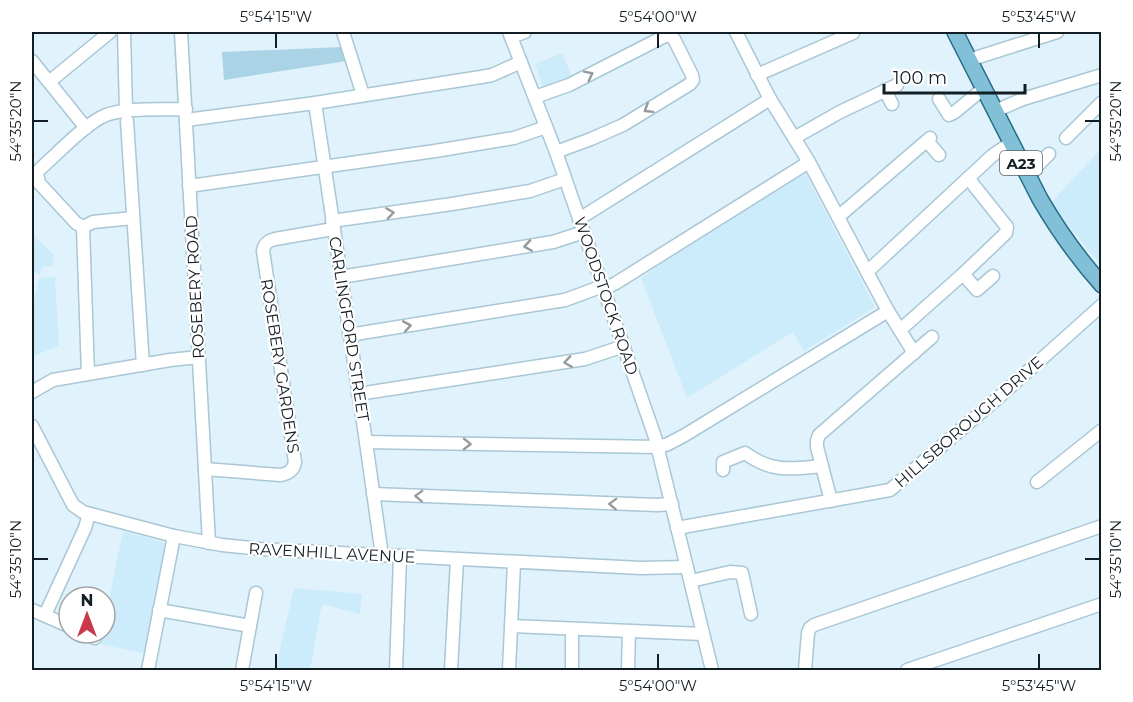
<svg xmlns="http://www.w3.org/2000/svg" width="1133" height="702" font-family="Montserrat,sans-serif">
	<rect width="100%" height="100%" fill="#e0f2fb"/>
	<g fill="#cdecfb">
		<polygon points="562,53 572,77 543,88 535,64"/>
		<polygon points="1101,149 1101,266 1051,203"/>
		<polygon points="805,173 875,307 804,351 793,332 687,398 641,278 654,269 656,266 709,233 728,219"/>
		<polygon points="32,234 53,254 53,266 42,267 40,275 32,271"/>
		<polygon points="55,277 59,346 33,356 32,355 32,307 39,278"/>
		<polygon points="123,531 165,543 146,654 100,644 102,633 105,633 105,620"/>
		<polygon points="294,588 362,594 360,614 322,604 310,670 275,670"/>
	</g>
	<polygon fill="#aad3e6" points="343,47 347,61 224,80 222,52"/>
	<g fill="none" stroke-linecap="round" stroke-linejoin="round">
		<g stroke="#a9c7d5" stroke-width="15">
			<g id="minor">
				<polyline points="124,32 126,111"/>
				<polyline points="181,32 209,543"/>
				<polyline points="343,32 363,95"/>
				<polyline points="509,32 556,152 655,437 712,670"/>
				<polyline points="736,32 770,99 809,162 867,272 888,311 914,353"/>
				<polyline points="511,37 525,32"/>
				<polyline points="969,60 1057,32"/>
				<polyline points="32,61 86,128"/>
				<polyline points="757,75 853,33 852,32"/>
				<polyline points="49,82 110,32"/>
				<polyline points="885,90 892,104"/>
				<polyline points="535,97 569,85 665,36 671,36 674,39 692,75 693,80 690,84 623,125 591,139 556,152"/>
				<polyline points="939,99 949,115 955,112 984,88"/>
				<polyline points="315,103 366,442 382,556"/>
				<polyline points="995,111 1023,99 1102,75"/>
				<polyline points="186,120 315,103 481,77 492,75 521,62"/>
				<polyline points="127,121 143,365"/>
				<polyline points="794,138 840,112 897,85"/>
				<polyline points="1066,138 1102,102"/>
				<polyline points="927,141 939,155"/>
				<polyline points="1027,176 1049,154"/>
				<polyline points="189,186 435,151 514,138 546,127"/>
				<polyline points="838,217 930,138"/>
				<polyline points="579,219 770,99"/>
				<polyline points="332,221 452,204 530,191 565,179"/>
				<polyline points="83,227 93,222 133,218"/>
				<polyline points="867,272 993,155 1011,143"/>
				<polyline points="963,274 977,290 993,276"/>
				<polyline points="341,277 553,242 584,232"/>
				<polyline points="604,289 616,283 809,162"/>
				<polyline points="900,330 963,274 1006,233 1007,227 968,178"/>
				<polyline points="349,335 565,300 603,286"/>
				<path d="M88,374L83,227L76,223L39,183L37,173L40,169C57,154 86,123 106,115C127,107 162,110 186,109"/>
				<polyline points="32,392 53,380 170,360 199,357"/>
				<polyline points="358,394 585,359 624,346"/>
				<polyline points="32,426 73,505 83,512 174,536 222,545 260,549 641,568 687,567"/>
				<polyline points="366,442 658,447 668,444 685,435 888,311"/>
				<path d="M205,469L280,475C288,474 294,470 295,462L263,251C264,244 267,241 275,239L333,229"/>
				<path d="M723,470V462L745,453C772,473 791,469 822,466"/>
				<polyline points="1037,482 1102,430"/>
				<polyline points="373,494 657,505 672,504"/>
				<polyline points="831,501 817,447 817,441 819,435 932,337"/>
				<polyline points="677,528 890,490 999,397 1102,305"/>
				<polyline points="691,581 730,572 742,573 751,614"/>
				<polyline points="32,610 69,626"/>
				<polyline points="159,610 250,626"/>
				<polyline points="45,615 85,528 89,514"/>
				<polyline points="511,626 703,634"/>
				<polyline points="84,633 95,638"/>
				<polyline points="148,670 174,536"/>
				<polyline points="242,670 256,593"/>
				<polyline points="396,670 400,557"/>
				<polyline points="451,670 457,560"/>
				<polyline points="509,670 514,563"/>
				<polyline points="572,670 572,629"/>
				<polyline points="628,670 629,631"/>
				<polyline points="805,670 808,633 810,628 814,625 1102,526"/>
				<polyline points="907,670 1102,604"/>
			</g>
		</g>
		<g stroke="#256c87" stroke-width="18">
			<path id="major" d="M955,32L1040,199C1058,230 1078,258 1102,285"/>
		</g>
		<use href="#minor" stroke="#fff" stroke-width="12"/>
		<use href="#major" stroke="#82c0d7" stroke-width="15"/>
	</g>
	<defs><path id="oneway-chevron" d="M-2-3.5L2.5 0L-2 3.5" fill="none" stroke-width="1.6" stroke-linecap="round" stroke-linejoin="round" transform="scale(1.5)"/></defs>
	<g stroke="#959a9c">
		<use href="#oneway-chevron" transform="translate(589 75) rotate(-27)"/>
		<use href="#oneway-chevron" transform="translate(648 109) rotate(148)"/>
		<use href="#oneway-chevron" transform="translate(390 213) rotate(-8)"/>
		<use href="#oneway-chevron" transform="translate(528 246) rotate(171)"/>
		<use href="#oneway-chevron" transform="translate(407 326) rotate(-10)"/>
		<use href="#oneway-chevron" transform="translate(568 362) rotate(172)"/>
		<use href="#oneway-chevron" transform="translate(467 444) rotate(1)"/>
		<use href="#oneway-chevron" transform="translate(419 496) rotate(-178)"/>
		<use href="#oneway-chevron" transform="translate(613 504) rotate(-178)"/>
	</g>
	<path fill="none" stroke="#131e24" stroke-width="2" d="M276,33V48M658,33V48M1039,33V48M33,121H48M1085,121H1100M33,559H48M1085,559H1100M276,654V669M658,654V669M1039,654V669"/>
	<g text-anchor="middle" dominant-baseline="central" stroke-width="4.5" stroke-linejoin="round" paint-order="stroke">
		<rect fill="#fff" stroke="#5a6266" stroke-width="1.5" x="1000" y="151" width="42" height="24" rx="4.5"/>
		<g font-size="15" font-weight="bold" fill="#131e24">
			<text x="1021" y="163">A23</text>
		</g>
		<g font-size="16" fill="#131e24" stroke="#fff">
			<text transform="translate(195 287) rotate(-93)">ROSEBERY ROAD</text>
			<text transform="translate(606 296) rotate(71)">WOODSTOCK ROAD</text>
			<text transform="translate(349 329) rotate(81)">CARLINGFORD STREET</text>
			<text transform="translate(280 366) rotate(81)">ROSEBERY GARDENS</text>
			<text transform="translate(969 422) rotate(-41)">HILLSBOROUGH DRIVE</text>
			<text transform="translate(332 553) rotate(3)">RAVENHILL AVENUE</text>
		</g>
	</g>
	<rect width="1133" height="702" fill="none" stroke="#ffffff" stroke-width="66"/>
	<g transform="translate(87 615)"><circle r="28" fill="#ffffff" stroke="#a1a5a7" stroke-width="1.5"/>
	<path d="M0-4.5L10 22L0 15L-10 22Z" fill="#c9394c"/>
	<text y="-9" font-size="16" font-weight="bold" text-anchor="middle" fill="#131e24">N</text>
	</g>
	<path d="M884 84v9h141v-9" fill="none" stroke="#131e24" stroke-width="3"/>
	<text x="893" y="84" font-size="18" fill="#131e24" stroke="#ffffff" stroke-width="4.5" paint-order="stroke">100 m</text>
	<rect x="33" y="33" width="1067" height="636" fill="none" stroke="#131e24" stroke-width="2"/>
	<g font-size="15" text-anchor="middle" fill="#131e24">
		<text x="276" y="22">5°54'15"W</text>
		<text x="658" y="22">5°54'00"W</text>
		<text x="1039" y="22">5°53'45"W</text>
		<text transform="translate(16 121) rotate(-90)" y="5">54°35'20"N</text>
		<text transform="translate(1116 121) rotate(-90)" y="5">54°35'20"N</text>
		<text transform="translate(16 559) rotate(-90)" y="5">54°35'10"N</text>
		<text transform="translate(1116 559) rotate(-90)" y="5">54°35'10"N</text>
		<text x="276" y="691">5°54'15"W</text>
		<text x="658" y="691">5°54'00"W</text>
		<text x="1039" y="691">5°53'45"W</text>
	</g>
</svg>
